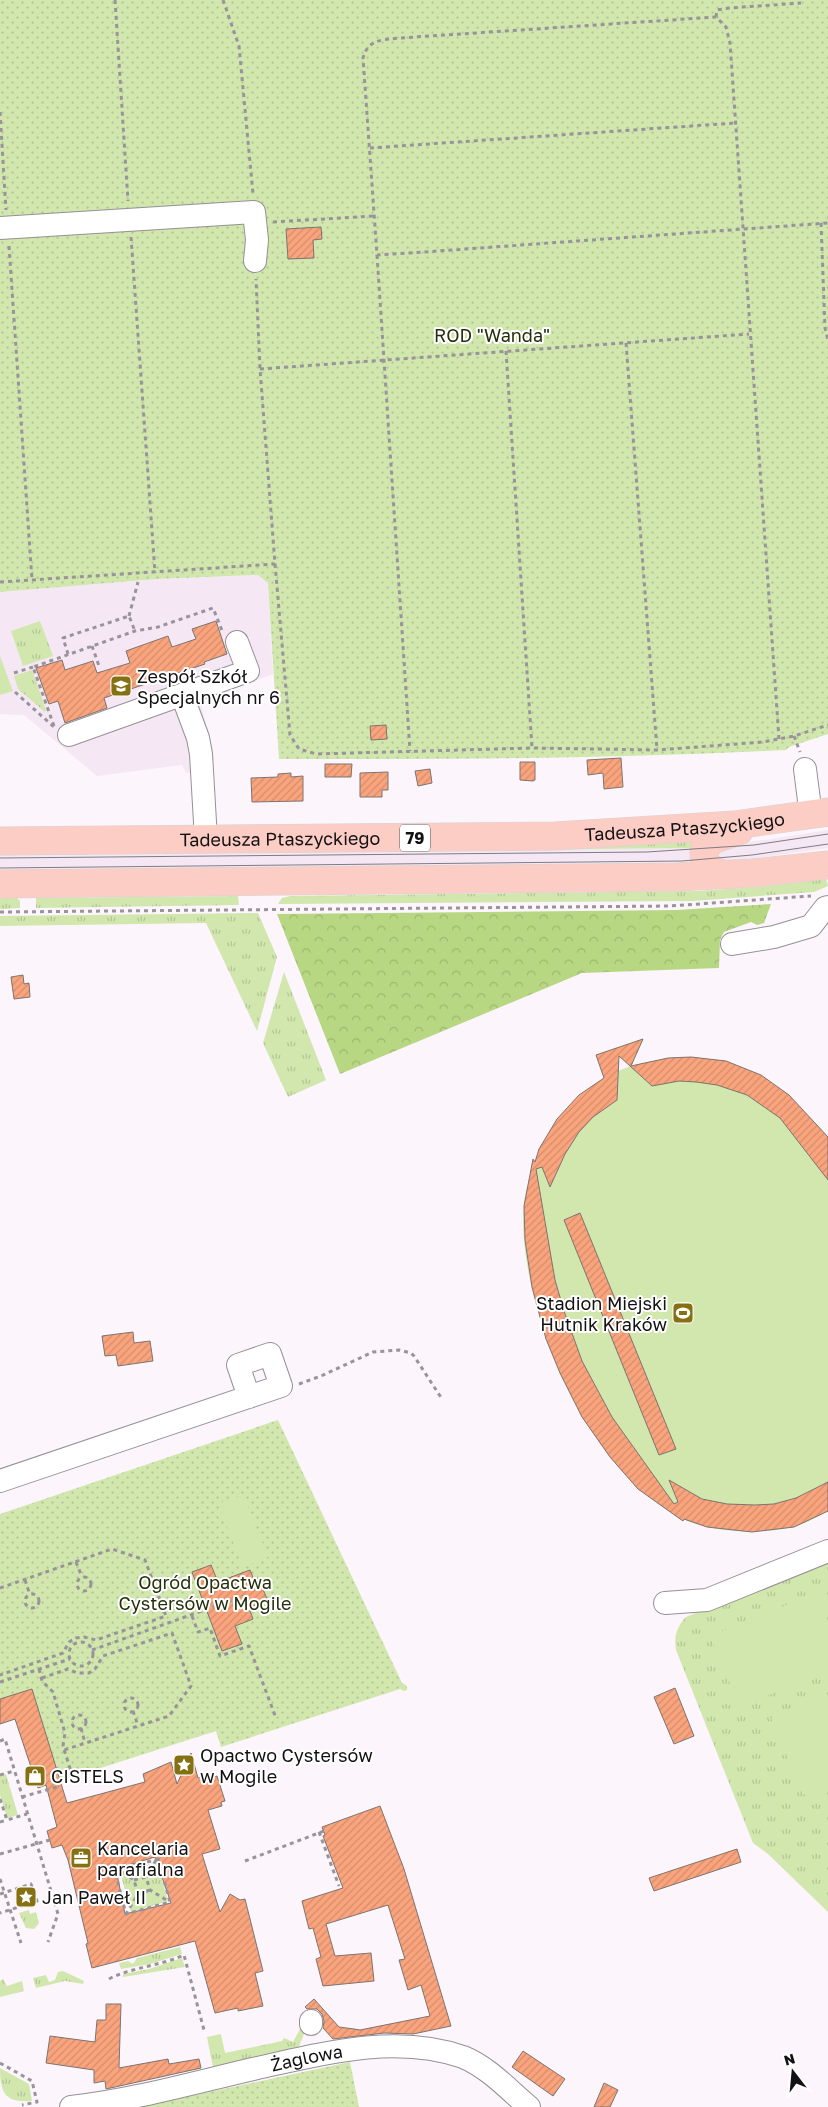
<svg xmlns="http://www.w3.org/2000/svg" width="828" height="2107" font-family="'Golos Text',sans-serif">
	<defs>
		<pattern id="grass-tufts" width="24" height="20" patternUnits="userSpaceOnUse" patternTransform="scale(1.25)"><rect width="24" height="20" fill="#d1e7ae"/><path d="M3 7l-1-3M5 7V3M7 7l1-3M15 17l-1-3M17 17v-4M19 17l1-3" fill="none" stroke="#b3c595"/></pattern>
		<pattern id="forest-crowns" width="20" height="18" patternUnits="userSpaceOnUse" patternTransform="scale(1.25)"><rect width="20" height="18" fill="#b8d783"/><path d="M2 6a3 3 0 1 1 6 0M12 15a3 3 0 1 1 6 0" fill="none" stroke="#9db870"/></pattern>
		<pattern id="garden-dots" width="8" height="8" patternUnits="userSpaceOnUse" patternTransform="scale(1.25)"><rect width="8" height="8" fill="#d1e7ae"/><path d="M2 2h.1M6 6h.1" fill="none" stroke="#b3c595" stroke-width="1.8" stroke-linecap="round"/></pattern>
		<pattern id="building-hatch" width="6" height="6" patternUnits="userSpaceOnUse" patternTransform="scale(1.25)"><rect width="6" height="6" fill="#faa47d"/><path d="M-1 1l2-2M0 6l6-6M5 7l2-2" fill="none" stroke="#d58c6b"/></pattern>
	</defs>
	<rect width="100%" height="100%" fill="#fcf5fc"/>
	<g fill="#f5e8f4">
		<polygon points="258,575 268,583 273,674 200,701 213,748 214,771 186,773 182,765 97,776 24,715 0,714 0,592 157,579"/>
		<polygon points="828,830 828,848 744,860 690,863 0,872 0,855 689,848 765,840"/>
	</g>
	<g fill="url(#grass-tufts)">
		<polygon points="40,621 53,656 23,666 11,631"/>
		<polygon points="32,670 46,710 45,712 18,689 14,676"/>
		<polygon points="692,838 693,847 688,848 245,853 245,846"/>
		<polygon points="826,879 828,886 814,892 693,901 278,904 282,898 291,896 696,891 758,887"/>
		<polygon points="238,896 239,905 36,908 36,898"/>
		<polygon points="0,898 17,898 20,901 20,908 0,909"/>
		<polygon points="258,913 277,957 257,1031 206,923 0,926 0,916"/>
		<polygon points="284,972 326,1080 288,1097 263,1043"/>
		<path d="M828,1558V1912L768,1854L753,1843L676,1650C674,1636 676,1628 686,1617Z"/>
		<polygon points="6,1774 18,1815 7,1818 0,1795 0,1776"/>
		<polygon points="157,1862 168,1901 131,1912 120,1872"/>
		<polygon points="29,1910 30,1914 36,1912 39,1923 34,1929 26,1928 19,1913"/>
		<polygon points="180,1947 182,1954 150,1964 121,1969 119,1963 128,1961 133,1964 137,1958"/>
		<polygon points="182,1958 185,1967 123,1977 123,1974 149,1969"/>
		<polygon points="63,1971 84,1981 83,1984 65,1981 36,1988 33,1978 46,1975 49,1982 55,1980 58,1972"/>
		<polygon points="3,1979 7,1986 22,1981 24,1991 0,1997 0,1981"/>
		<polygon points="300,2029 306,2029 298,2049 291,2049 271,2062 214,2073 207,2037 221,2034 225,2053 282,2041 284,2038 293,2042"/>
		<path d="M0,2068L29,2084L32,2101C5,2103 0,2093 0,2068Z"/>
	</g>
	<polygon fill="url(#forest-crowns)" points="771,904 764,923 757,925 751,922 724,932 720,940 719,968 582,973 340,1074 277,914 677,910"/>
	<g fill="url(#garden-dots)">
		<path d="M0,0H828V734L789,747L786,750C617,759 448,759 279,759L268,583L258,575L157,579L0,592Z"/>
		<polygon points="278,1420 402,1683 407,1686 407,1690 404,1691 400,1689 221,1747 216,1731 60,1781 32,1690 0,1699 0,1514"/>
		<polygon points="350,2062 359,2107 139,2107"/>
	</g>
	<g fill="#d1e7ae">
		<polygon points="0,656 13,691 0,695"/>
		<path d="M691,1057L726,1061L789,1095L828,1137V1511C817,1517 805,1524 793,1527C760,1535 707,1533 677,1516C627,1488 594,1440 568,1390C544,1342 518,1259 524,1205C532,1141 574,1081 638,1064C656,1060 673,1058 691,1057Z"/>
		<polygon points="243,1495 268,1557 243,1567 218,1504"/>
		<polygon points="816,1593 828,1623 828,1671 740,1707 710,1636"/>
		<polygon points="828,1696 828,1785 803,1795 771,1718"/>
	</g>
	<g fill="url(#building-hatch)" stroke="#7c7471" fill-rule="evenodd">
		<polygon points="321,227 322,239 313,240 314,258 288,259 286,229"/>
		<polygon points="216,621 227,654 204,662 205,664 104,698 107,708 65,723 58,701 49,704 36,668 62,660 65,670 93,661 97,673 130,663 126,651 168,636 172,647 196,639 192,629"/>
		<polygon points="386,725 387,739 371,740 370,726"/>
		<polygon points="621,758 623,787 604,789 603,773 588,775 587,760"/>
		<polygon points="520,762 535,762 535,780 533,781 520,780"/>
		<polygon points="325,764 352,764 351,777 325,777"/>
		<polygon points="430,769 432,783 418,786 415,771"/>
		<polygon points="388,772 388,790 382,790 382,797 360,797 360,773"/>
		<polygon points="291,773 291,777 303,776 303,801 252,802 251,778 278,777 278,774"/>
		<polygon points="23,975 24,984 29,983 30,997 14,999 11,977"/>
		<polygon points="643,1039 631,1066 668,1058 691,1057 726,1061 761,1075 789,1095 828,1137 828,1180 780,1118 747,1095 717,1085 696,1082 679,1081 652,1086 619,1056 617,1100 593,1117 579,1132 565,1154 550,1187 542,1167 536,1169 555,1280 564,1311 582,1361 612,1417 674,1504 678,1502 669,1480 702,1499 727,1504 755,1505 774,1504 796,1498 828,1482 828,1511 794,1527 752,1532 707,1527 684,1519 683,1521 638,1489 610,1457 582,1417 560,1373 546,1339 532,1287 525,1240 524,1206 533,1159 535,1162 539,1149 557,1119 579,1095 604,1078 596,1055"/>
		<polygon points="580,1213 676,1449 659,1455 564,1220"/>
		<polygon points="133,1332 134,1343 150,1341 153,1361 118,1366 116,1355 105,1356 102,1336"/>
		<polygon points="211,1565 218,1582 250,1570 254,1580 258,1578 268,1601 249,1608 253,1619 235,1626 242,1644 222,1651 192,1572"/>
		<polygon points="675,1688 694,1736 674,1744 654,1697"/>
		<path d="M32,1689L67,1803L145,1782L143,1774L171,1762L177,1784L191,1753L198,1778L212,1774L214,1777L217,1776L225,1801L221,1802L222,1806L208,1810L220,1849L202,1854L220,1912L230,1894L240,1900L245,1899L263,1971L255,1973L263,2006L238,2011V2008L215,2013L195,1941L92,1968L86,1944L88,1943L68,1860L62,1845L52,1848L47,1831L57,1827L46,1785L38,1788L15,1719L0,1724V1699ZM155,1857L171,1903L125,1914L116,1869Z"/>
		<polygon points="380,1806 404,1869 451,2026 413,2034 384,2033 333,2039 323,2028 324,2021 322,2014 317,2009 307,2009 305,2007 314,1999 339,2027 354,2029 360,2030 430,2016 421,1985 408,1990 399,1960 405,1959 388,1905 326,1924 335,1956 371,1953 374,1981 323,1986 316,1959 321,1957 313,1928 309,1929 302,1901 343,1888 323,1836 325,1835 322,1827"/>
		<polygon points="737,1849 741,1862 654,1891 649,1878"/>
		<polygon points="106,2004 121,2004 119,2068 168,2059 169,2064 199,2059 201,2068 106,2089 105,2081 94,2083 94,2070 46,2063 50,2036 95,2042 97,2020 106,2020"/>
		<polygon points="523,2051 565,2079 553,2096 512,2067"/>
		<polygon points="604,2083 618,2090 610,2107 594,2107"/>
	</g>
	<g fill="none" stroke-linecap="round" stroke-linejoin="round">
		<g stroke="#969096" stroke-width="24">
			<g id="minor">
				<polyline points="0,228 254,212 257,240 255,261"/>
				<polyline points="182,695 198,738 201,754 206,839"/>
				<polyline points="69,735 248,671 237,642"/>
				<polyline points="805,769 811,816"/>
				<polyline points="732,944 774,937 811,926 825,908 828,907"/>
				<polyline points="0,1481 281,1386 270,1354 238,1365 249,1397"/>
				<polyline points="665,1603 707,1600 828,1551"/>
				<polyline points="311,2021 311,2024"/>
				<path id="s1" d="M71,2107C133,2100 193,2083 253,2069C320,2054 396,2033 463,2057C488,2067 509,2090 529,2107"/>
			</g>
		</g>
		<g stroke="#d5d4d5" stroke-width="29">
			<g id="major">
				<path id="s2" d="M0,841L555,836L735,825L828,812"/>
				<path d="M730,875C714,873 703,868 704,850L712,840L739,831"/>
				<polyline points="0,884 677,877 753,873 828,865"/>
			</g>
		</g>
		<g stroke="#999499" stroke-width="3" stroke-dasharray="4 4" stroke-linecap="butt">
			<polyline points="115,0 128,201"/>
			<polyline points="223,0 239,46 253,194"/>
			<polyline points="716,17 717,10 729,8 801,3"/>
			<polyline points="0,112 6,210"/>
			<polyline points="370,148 735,123"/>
			<polyline points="273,222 374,216"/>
			<polyline points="821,223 825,328 828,340"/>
			<polyline points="131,237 155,573"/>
			<polyline points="9,246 32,580"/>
			<polyline points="377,255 410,751"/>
			<polyline points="626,343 657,750"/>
			<polyline points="506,351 532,748"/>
			<polyline points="260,369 749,334"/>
			<polyline points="275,564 290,735 299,749 316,754 532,748 657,750 763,742 794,736 828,725"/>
			<polyline points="0,582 275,564 260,369 256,279"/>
			<polyline points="129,616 138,582"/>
			<polyline points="92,646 99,666"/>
			<polyline points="68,654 63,638 129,616 135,631"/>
			<polyline points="14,673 33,667"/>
			<polyline points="15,692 54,727"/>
			<polyline points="54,726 33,667 135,631 158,627 213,608 223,633"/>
			<polyline points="794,736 800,752"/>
			<path d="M779,739L730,43L726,27L716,17L400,38C382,40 368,39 363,58L377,255L410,253L828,223"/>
			<polyline points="0,912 670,906 811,896"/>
			<polyline points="299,1384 321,1376 373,1352 399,1350 411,1353 414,1356 442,1399"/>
			<polyline points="76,1562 82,1577"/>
			<circle cx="84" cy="1584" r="7"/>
			<polyline points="25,1580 30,1595"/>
			<polyline points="0,1588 112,1549 145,1560 166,1616 96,1640 84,1637 76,1638 69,1642 63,1653 0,1675"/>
			<circle cx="32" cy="1601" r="7"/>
			<polyline points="192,1616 198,1632 210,1628 220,1656 249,1646 276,1718"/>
			<circle cx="81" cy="1654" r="12"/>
			<polyline points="92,1650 244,1596"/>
			<polyline points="39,1669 42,1681 53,1692 65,1733 63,1746 74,1781"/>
			<polyline points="42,1678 68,1669 77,1673 89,1673 95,1669 103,1656 172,1633 191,1686 169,1716 64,1750"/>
			<polyline points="0,1682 70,1659"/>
			<circle cx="131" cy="1705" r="7"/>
			<polyline points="133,1711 138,1726"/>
			<circle cx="79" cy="1722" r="7"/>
			<polyline points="81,1728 85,1743"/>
			<polyline points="0,1741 5,1739 58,1914 48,1942"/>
			<polyline points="0,1775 14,1771"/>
			<polyline points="22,1797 60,1786"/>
			<polyline points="0,1799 7,1820 27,1814"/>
			<polyline points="0,1822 7,1820"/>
			<polyline points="319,1832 339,1886"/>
			<polyline points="0,1854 50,1840"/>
			<polygon points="158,1859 170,1902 126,1914 115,1871"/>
			<polyline points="156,1860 146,1877 150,1890 168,1901"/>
			<polyline points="245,1861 324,1831"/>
			<polyline points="115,1871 124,1873 134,1880 138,1894 126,1914"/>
			<polyline points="0,1879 21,1943"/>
			<polyline points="134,1880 146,1877"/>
			<polyline points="0,1894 31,1884 37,1901 0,1913"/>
			<polyline points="138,1894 150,1890"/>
			<path d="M109,1979C132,1967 160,1966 184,1955L204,2030"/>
			<polyline points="0,2063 32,2081 37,2102 22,2105"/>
		</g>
		<use href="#minor" stroke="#fff" stroke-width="22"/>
		<use href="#major" stroke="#fbcdc5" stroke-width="28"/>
		<g stroke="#817c81" stroke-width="1">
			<polyline points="0,858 647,852 754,845 828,834"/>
			<polyline points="0,868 682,861 752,855 828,844"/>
		</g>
	</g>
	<defs>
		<g id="school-square" transform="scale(1.125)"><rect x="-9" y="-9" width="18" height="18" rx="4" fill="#857112" stroke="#fff"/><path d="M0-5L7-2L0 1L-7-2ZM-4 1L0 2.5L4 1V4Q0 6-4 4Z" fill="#fff"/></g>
		<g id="stadium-square" transform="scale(1.125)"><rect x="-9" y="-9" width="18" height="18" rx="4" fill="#857112" stroke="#fff"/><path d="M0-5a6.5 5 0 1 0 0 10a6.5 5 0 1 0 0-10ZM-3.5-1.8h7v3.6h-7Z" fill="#fff"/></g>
		<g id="sight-square" transform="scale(1.125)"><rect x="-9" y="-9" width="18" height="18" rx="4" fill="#857112" stroke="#fff"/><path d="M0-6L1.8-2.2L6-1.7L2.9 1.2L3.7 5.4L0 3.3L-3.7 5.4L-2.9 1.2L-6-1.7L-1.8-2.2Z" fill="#fff"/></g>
		<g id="shop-square" transform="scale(1.125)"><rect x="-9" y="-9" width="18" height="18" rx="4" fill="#857112" stroke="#fff"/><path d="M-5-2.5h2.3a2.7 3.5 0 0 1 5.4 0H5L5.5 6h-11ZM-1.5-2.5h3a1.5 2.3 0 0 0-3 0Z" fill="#fff"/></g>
		<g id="office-square" transform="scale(1.125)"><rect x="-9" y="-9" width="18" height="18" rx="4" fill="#857112" stroke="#fff"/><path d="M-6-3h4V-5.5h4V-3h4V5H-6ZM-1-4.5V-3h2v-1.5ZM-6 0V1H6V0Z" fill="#fff"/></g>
	</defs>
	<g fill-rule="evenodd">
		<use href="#school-square" x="121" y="686"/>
		<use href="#stadium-square" x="683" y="1313"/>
		<use href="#sight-square" x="184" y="1765"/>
		<use href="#shop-square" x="35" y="1776"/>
		<use href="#office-square" x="81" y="1858"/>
		<use href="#sight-square" x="26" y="1897"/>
	</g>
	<g text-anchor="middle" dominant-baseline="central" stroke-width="4" stroke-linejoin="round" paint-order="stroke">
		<rect fill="#fff" stroke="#5a585a" stroke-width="1" x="400" y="824.5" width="30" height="27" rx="4"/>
		<g font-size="16" font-weight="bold" fill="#131113">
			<text x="415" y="838">79</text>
		</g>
		<g font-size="18" fill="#24300c" stroke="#fff">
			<text x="492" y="335">ROD "Wanda"</text>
			<text x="205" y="1582">Ogród Opactwa<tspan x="205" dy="21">Cystersów w Mogile</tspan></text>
		</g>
		<g font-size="18" fill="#131113" stroke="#fff" text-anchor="start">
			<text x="137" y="676">Zespół Szkół<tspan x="137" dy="21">Specjalnych nr 6</tspan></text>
			<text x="667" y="1303" text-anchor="end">Stadion Miejski<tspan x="667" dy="21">Hutnik Kraków</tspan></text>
			<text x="200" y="1755">Opactwo Cystersów<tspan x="200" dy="21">w Mogile</tspan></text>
			<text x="51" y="1776">CISTELS</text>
			<text x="97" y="1848">Kancelaria<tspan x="97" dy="21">parafialna</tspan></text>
			<text x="42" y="1897">Jan Paweł II</text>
		</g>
		<g font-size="18" fill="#131113" stroke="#fff">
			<text stroke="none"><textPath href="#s2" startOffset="685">Tadeusza Ptaszyckiego</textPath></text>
			<text stroke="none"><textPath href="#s2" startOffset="280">Tadeusza Ptaszyckiego</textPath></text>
			<text stroke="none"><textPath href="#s1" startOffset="241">Żaglowa</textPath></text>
		</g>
	</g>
	<g transform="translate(793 2072) rotate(344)" stroke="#ffffff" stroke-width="4" paint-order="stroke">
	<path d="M0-4L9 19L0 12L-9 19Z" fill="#131113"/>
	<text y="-8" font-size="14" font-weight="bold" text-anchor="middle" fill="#131113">N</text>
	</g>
</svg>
